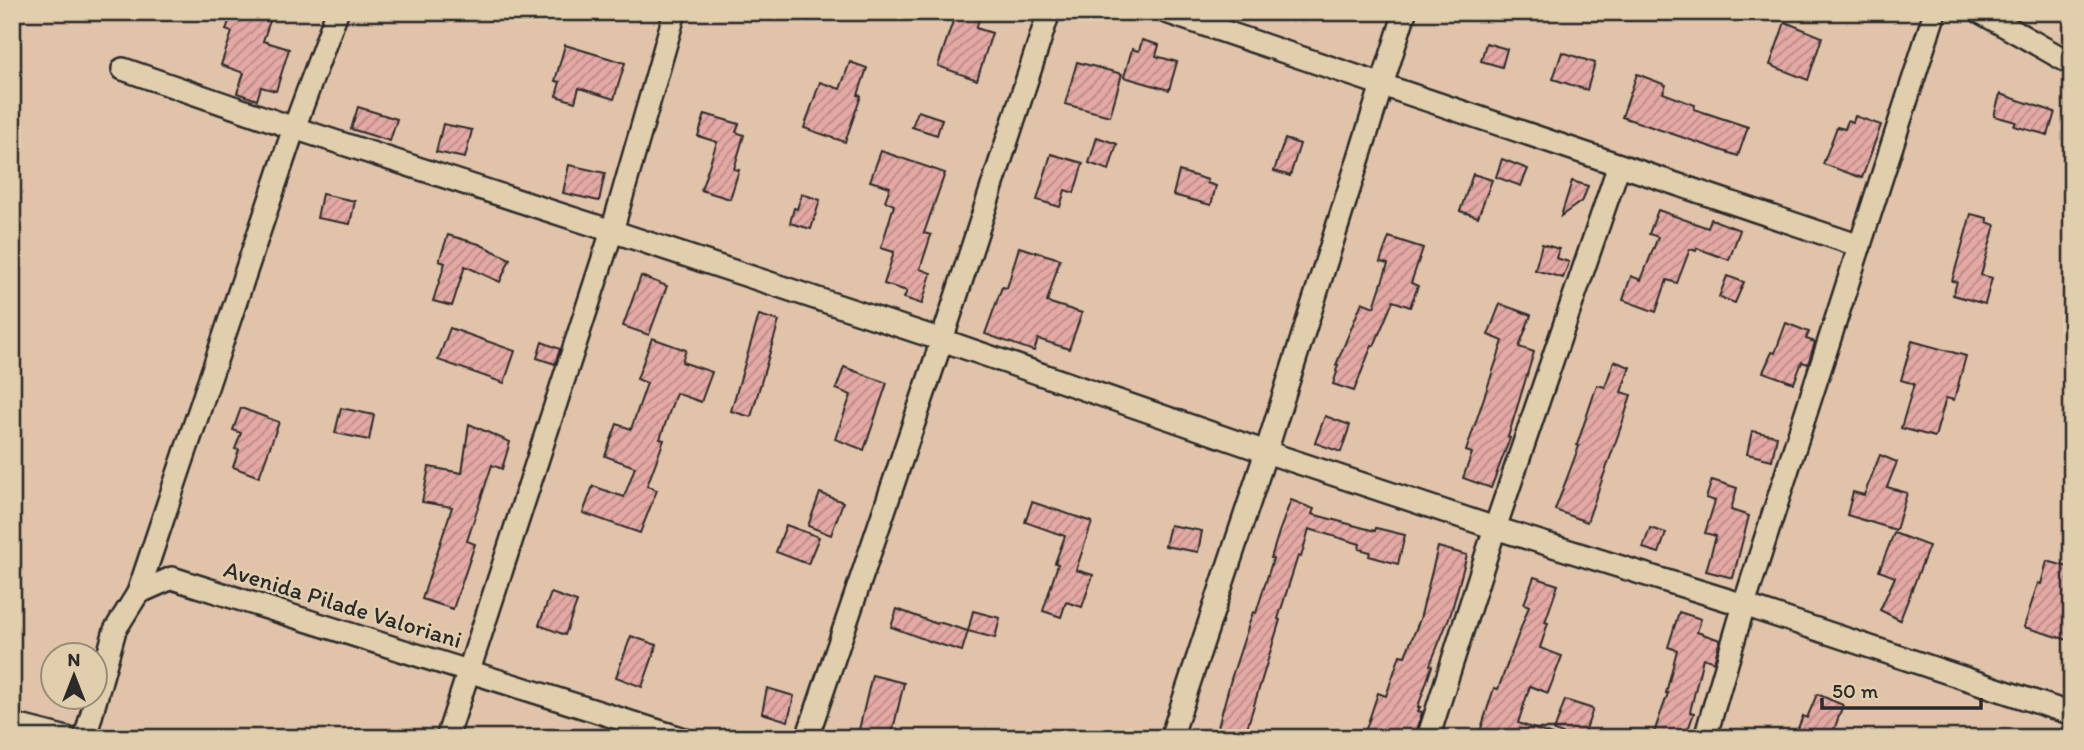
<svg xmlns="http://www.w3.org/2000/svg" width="2084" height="750" font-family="Itim,sans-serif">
	<defs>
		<pattern id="building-hatch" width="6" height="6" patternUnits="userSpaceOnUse" patternTransform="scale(1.75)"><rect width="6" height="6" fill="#e4a9a4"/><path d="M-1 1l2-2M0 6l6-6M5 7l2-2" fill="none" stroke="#b98a86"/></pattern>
	</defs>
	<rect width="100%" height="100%" fill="#e1c3aa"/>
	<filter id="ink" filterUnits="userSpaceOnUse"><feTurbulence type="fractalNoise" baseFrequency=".0143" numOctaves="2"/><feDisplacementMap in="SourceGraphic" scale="14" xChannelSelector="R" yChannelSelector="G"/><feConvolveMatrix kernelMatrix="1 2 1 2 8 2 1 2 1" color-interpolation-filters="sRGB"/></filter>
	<g filter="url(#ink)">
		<g fill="url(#building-hatch)" stroke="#2b2b2b" stroke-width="2">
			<polygon points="232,12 273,12 263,41 289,49 276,91 261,87 257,100 237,93 244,73 221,65 232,32 226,30"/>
			<polygon points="956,12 982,12 976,28 992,33 977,80 938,66"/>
			<polygon points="1785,22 1822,37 1808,80 1770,65"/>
			<polygon points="1142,40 1159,45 1156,56 1177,62 1169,90 1124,77 1132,49 1139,51"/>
			<polygon points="1486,43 1507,49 1502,67 1481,61"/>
			<polygon points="565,45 625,63 614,99 579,88 575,102 556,96 560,82 555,81"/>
			<polygon points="1562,52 1595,63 1587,90 1553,79"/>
			<polygon points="850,62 867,68 858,95 861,96 845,142 804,128 820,82 840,89"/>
			<polygon points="1077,62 1122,74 1110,116 1065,104"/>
			<polygon points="1637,74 1666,85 1663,93 1695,105 1694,109 1748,127 1738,156 1622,117"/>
			<polygon points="2000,94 2055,112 2048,135 2014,126 2016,122 1994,116"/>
			<polygon points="358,107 397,119 390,141 351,129"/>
			<polygon points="918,111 942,119 937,135 912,127"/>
			<polygon points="705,114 739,124 736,132 744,135 734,169 739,170 730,199 701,190 717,142 698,136"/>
			<polygon points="1855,116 1881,125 1862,178 1823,164 1837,127 1845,129 1848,120 1853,122"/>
			<polygon points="443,124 472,130 465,158 436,152"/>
			<polygon points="1097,137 1117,144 1109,170 1089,163"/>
			<polygon points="1285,139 1300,144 1290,176 1274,171"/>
			<polygon points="881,151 945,173 924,233 931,235 920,269 931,273 922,304 904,298 907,291 884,284 894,252 881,248 894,205 885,201 890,187 870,181"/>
			<polygon points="1051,154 1083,163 1074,193 1065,190 1060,207 1037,200"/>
			<polygon points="1502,159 1528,169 1521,186 1496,177"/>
			<polygon points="569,165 605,173 599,201 563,193"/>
			<polygon points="1179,171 1208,180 1207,183 1216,186 1211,205 1173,195"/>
			<polygon points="1473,174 1492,180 1478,217 1460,211"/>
			<polygon points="1572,181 1588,186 1583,200 1561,216"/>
			<polygon points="322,194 355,201 350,224 317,218"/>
			<polygon points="802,194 820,200 811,229 790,223 794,208 797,209"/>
			<polygon points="1658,210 1708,228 1711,219 1740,230 1729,260 1697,248 1696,251 1690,249 1677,283 1667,280 1656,312 1623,300 1631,276 1641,280 1658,237 1649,234"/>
			<polygon points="1971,214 1987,218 1987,222 1995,225 1981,275 1992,278 1985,304 1953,295 1957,282 1952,281"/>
			<polygon points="448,235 479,244 510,259 500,282 465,266 452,306 433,301 445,263 439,261"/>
			<polygon points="1389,237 1423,248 1411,283 1418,286 1410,307 1393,301 1374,346 1372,345 1354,391 1333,384 1337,372 1336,371 1338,365 1336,365 1362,302 1374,307 1388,264 1380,262"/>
			<polygon points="1542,244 1559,249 1556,258 1569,262 1563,278 1535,270"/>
			<polygon points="1019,247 1060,259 1047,302 1082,313 1069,349 1038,339 1034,351 985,334 1002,287 1007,288"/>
			<polygon points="641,276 667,286 649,335 623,326"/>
			<polygon points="1727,276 1744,282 1735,303 1719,297"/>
			<polygon points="1500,304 1531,315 1519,347 1534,352 1508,437 1510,438 1491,488 1463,478 1472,453 1466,451 1503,341 1488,335"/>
			<polygon points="759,315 779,321 751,417 731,411"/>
			<polygon points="1786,323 1809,332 1806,339 1815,342 1808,364 1802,362 1794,383 1763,372 1772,352 1775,353"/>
			<polygon points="450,328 515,351 504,383 438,360"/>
			<polygon points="652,338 686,350 682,362 712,372 701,402 676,393 660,439 664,440 647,486 657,490 640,533 583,513 593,486 624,497 635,467 605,456 617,424 631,429 647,383 637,379"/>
			<polygon points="1912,341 1966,356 1954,400 1946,398 1935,437 1901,428 1914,384 1901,380"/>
			<polygon points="542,342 560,349 555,364 537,358"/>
			<polygon points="1614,361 1630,367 1621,392 1631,395 1622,424 1587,522 1555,510 1579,446 1577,445 1597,385 1605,387"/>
			<polygon points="844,367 887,383 864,450 835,439 851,395 836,389"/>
			<polygon points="241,408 279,422 259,477 233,467 239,450 235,449 241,433 233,430"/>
			<polygon points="341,408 374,415 369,440 335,433"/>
			<polygon points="1325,416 1350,425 1341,452 1315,443"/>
			<polygon points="469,424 510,442 502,469 492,465 467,541 475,544 453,609 422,599 452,507 422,502 429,467 462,473"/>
			<polygon points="1752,431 1777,436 1772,460 1747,454"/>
			<polygon points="1880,455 1897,462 1887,487 1907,493 1896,530 1847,515 1853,492 1864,495"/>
			<polygon points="1712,480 1737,488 1731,510 1749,516 1733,578 1706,571 1716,536 1705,533 1715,501 1706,498"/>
			<polygon points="820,493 843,502 831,535 808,526"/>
			<polygon points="1291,500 1314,509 1312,514 1375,531 1376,528 1405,535 1398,564 1369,556 1370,552 1359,549 1360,544 1309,529 1301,557 1298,556 1278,619 1280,620 1244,738 1215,738 1231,679 1253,612 1256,613 1273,559 1271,558 1279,532"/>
			<polygon points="1032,502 1092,522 1076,570 1093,575 1082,607 1066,602 1061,617 1043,611 1058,564 1055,563 1065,536 1025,522"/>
			<polygon points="786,525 819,537 808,564 776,552"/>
			<polygon points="1170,525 1202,531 1198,552 1165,546"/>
			<polygon points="1650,528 1666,533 1659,553 1643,548"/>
			<polygon points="1894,533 1929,546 1900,620 1880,610 1895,577 1879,571"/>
			<polygon points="1438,547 1467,555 1451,613 1430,665 1432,666 1418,707 1420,707 1418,711 1422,712 1415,738 1363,738 1378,693 1386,696 1400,655 1405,656 1420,619"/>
			<polygon points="2047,561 2072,568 2072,627 2068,640 2024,627 2038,583 2041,584"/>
			<polygon points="1534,577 1558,585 1545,622 1548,623 1540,648 1562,656 1548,693 1530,686 1518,723 1552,735 1552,738 1478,738 1494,688 1498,689 1529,606 1524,604"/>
			<polygon points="551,593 577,602 565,635 539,625"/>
			<polygon points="897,609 937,624 938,622 968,631 962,651 932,642 891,627"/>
			<polygon points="973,611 1000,618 995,638 968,631"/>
			<polygon points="1679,612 1701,619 1697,632 1720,640 1714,662 1703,658 1690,712 1694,713 1685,738 1652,738 1668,693 1666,693 1677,650 1668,647"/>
			<polygon points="631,636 657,645 642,687 616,677"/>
			<polygon points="872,675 904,683 891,738 872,738 858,734"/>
			<polygon points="767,688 794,696 788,721 762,713"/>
			<polygon points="1817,694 1843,705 1831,738 1794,738 1803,716 1807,718"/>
			<polygon points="1565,700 1593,709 1583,738 1574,738 1554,731"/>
		</g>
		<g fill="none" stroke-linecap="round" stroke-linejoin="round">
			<g stroke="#2b2b2b" stroke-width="26">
				<g id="minor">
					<polyline points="1166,12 1860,246"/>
					<polyline points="1980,12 2072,64"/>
					<polyline points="123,69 294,128 612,231 942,340 1266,452 1495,528 1744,605 2072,714"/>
					<polyline points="138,593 294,128 337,12"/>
					<polyline points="12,724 67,738"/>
					<polyline points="85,738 115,630 138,593 172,578 681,738"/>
					<polyline points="447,738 612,231 675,12"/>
					<polyline points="807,738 942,340 1049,12"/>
					<polyline points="1171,738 1266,452 1405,12"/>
					<polyline points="1428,738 1495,528 1619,165"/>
					<polyline points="1705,738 1744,605 1935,12"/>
				</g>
			</g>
			<use href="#minor" stroke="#e0ceac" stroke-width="21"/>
		</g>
	</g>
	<g text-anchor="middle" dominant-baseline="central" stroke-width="5" stroke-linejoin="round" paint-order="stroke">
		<g font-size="24" fill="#2b2b2b" stroke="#e0ceac">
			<text transform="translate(343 604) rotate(17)">Avenida Pilade Valoriani</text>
		</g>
	</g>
	<rect width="2084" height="750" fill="none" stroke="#e0ceac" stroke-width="42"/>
	<rect x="21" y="21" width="2042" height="708" fill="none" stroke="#2b2b2b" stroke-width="2.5" filter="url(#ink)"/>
	<g transform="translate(74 676)"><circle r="33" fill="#e0ceac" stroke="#988d78" stroke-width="2"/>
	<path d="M0-5L12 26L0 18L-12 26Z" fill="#2b2b2b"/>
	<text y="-10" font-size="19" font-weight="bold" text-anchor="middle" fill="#2b2b2b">N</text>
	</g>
	<path d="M1822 698v10h159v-10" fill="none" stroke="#2b2b2b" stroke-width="3.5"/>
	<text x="1832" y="698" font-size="21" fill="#2b2b2b" stroke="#e0ceac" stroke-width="5" paint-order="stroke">50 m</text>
</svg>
